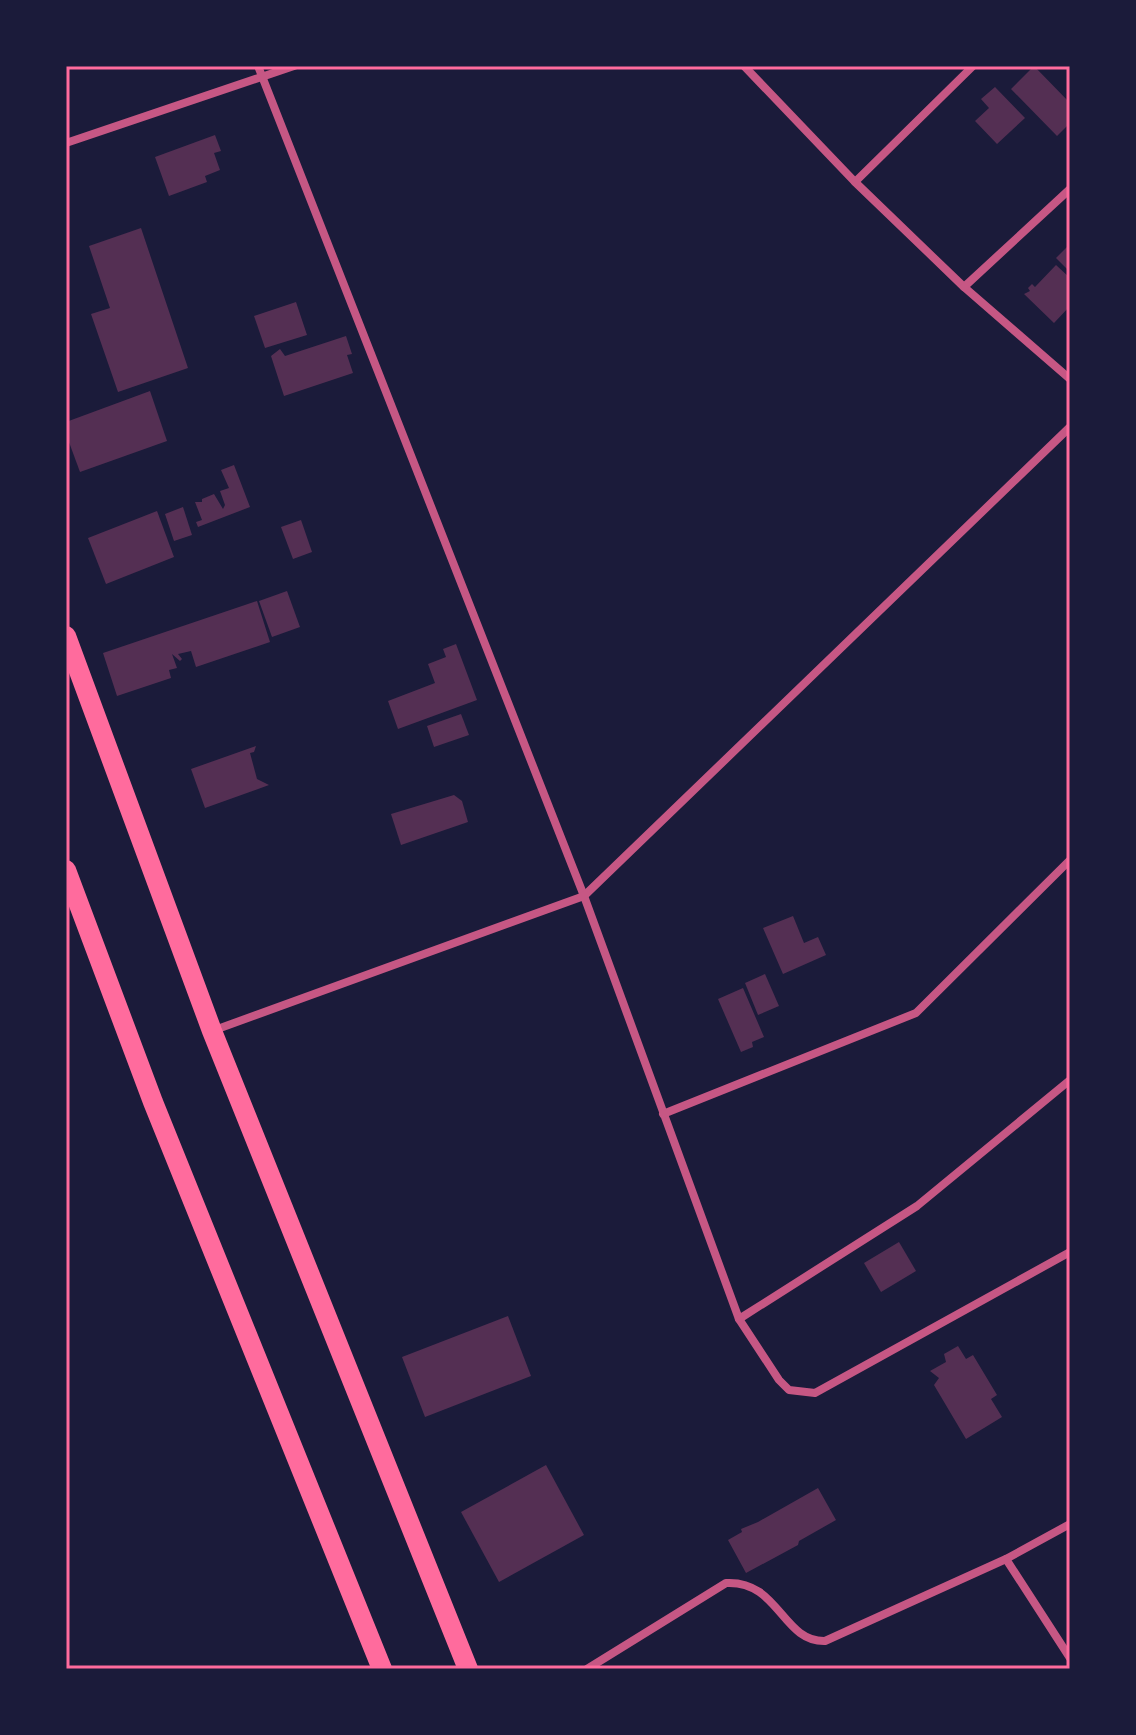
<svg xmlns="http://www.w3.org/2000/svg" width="1136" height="1735" font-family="'IBM Plex Sans',sans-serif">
	<rect width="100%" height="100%" fill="#1b1b3a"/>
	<g fill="#542f53">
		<polygon points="1034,66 1070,103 1070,116 1067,120 1070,123 1057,136 1011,89"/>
		<polygon points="995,87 1025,118 997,144 975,121 989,108 981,99"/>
		<polygon points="215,135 221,151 214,153 220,170 205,176 207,182 169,196 155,157"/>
		<polygon points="141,228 188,368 118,392 91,314 110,308 89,246"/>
		<polygon points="1070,244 1070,272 1056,258"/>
		<polygon points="1056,265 1070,278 1070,306 1054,323 1024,294 1030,291 1028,288 1032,284 1035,287"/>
		<polygon points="296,302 307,335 265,348 254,316"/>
		<polygon points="346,336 352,354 347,355 353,373 284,396 271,356 280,349 285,356"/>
		<polygon points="150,391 167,441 80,472 66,434 66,422"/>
		<polygon points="234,465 250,507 198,527 196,522 202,520 195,502 202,502 202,499 214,494 223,509 225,505 220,491 229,488 221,470"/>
		<polygon points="183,507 192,535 174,541 165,514"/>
		<polygon points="157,511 174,557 106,584 88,538"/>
		<polygon points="301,520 312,552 293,559 281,527"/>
		<polygon points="287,591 300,627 272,637 259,601"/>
		<polygon points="257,601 270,642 196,667 191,651 178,654 182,659 180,661 172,654 177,668 169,670 171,678 117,696 103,653"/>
		<polygon points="456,644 477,700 398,729 388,701 435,683 428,664 446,657 443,649"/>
		<polygon points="461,714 469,735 434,747 427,726"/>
		<polygon points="256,746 254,752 250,753 257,779 269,785 205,808 191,769"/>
		<polygon points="454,795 462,801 468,822 401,845 391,814"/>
		<polygon points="793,916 804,943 818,937 826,955 783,974 763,928"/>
		<polygon points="765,974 779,1006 758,1015 745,983"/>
		<polygon points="743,988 764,1037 752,1042 753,1047 741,1052 718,999"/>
		<polygon points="899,1242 916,1271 881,1292 864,1263"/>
		<polygon points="508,1316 531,1376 425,1417 402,1357"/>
		<polygon points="958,1346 966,1359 973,1355 997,1395 991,1399 1002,1417 966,1439 934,1385 939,1378 930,1371 946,1362 944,1354"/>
		<polygon points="546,1465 584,1535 499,1582 461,1512"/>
		<polygon points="818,1488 836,1520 799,1541 798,1545 746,1573 728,1540 742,1532 741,1529 758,1522"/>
	</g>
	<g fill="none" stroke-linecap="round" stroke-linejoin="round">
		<g stroke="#c65784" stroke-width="8">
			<polyline points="258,66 584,896 739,1319 779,1380 789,1390 815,1393 1070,1252"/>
			<polyline points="744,66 855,182 964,287 1070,379"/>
			<polyline points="66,143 294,66"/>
			<polyline points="855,182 973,66"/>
			<polyline points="964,287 1070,189"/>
			<polyline points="212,1031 584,896 1070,427"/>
			<polyline points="663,1114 916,1013 1070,860"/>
			<polyline points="739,1319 917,1206 1070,1080"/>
			<polyline points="1006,1559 1070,1658"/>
			<path d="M587,1669L726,1583C779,1580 782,1642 825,1641L1006,1559L1070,1524"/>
		</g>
		<g stroke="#ff6b9d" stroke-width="20">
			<polyline points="66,636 212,1031 468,1669"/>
			<polyline points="66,870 153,1102 382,1669"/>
		</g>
	</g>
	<rect width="1136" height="1735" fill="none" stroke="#1b1b3a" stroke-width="136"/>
	<rect x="68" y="68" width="1000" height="1599" fill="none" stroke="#ff6b9d" stroke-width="3"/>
</svg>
